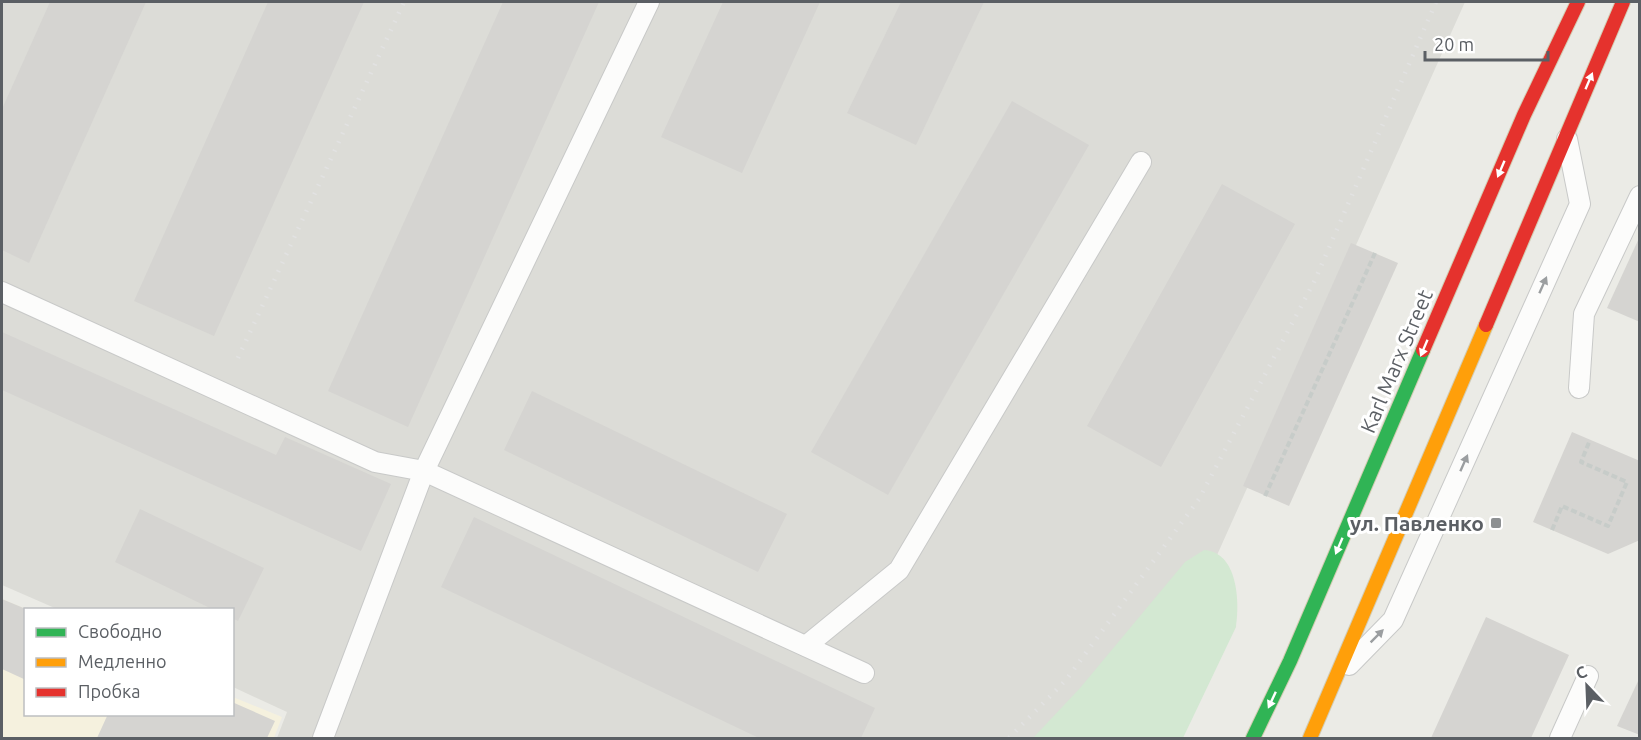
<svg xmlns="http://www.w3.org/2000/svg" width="1641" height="740" font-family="Ubuntu,sans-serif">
	<rect width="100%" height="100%" fill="#ebebe6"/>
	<polygon fill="#f5f1de" points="2,599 26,609 26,714 232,714 233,697 282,717 274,738 2,738"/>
	<polygon fill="#dcdcd7" points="2,2 1465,2 1135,738 277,738 287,712 233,687 232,610 57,609 2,585"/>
	<path fill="#d3e8d2" d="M1204,550C1238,552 1240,602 1236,627L1183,738H1033L1080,688L1185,562Z"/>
	<g fill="#d5d4d1">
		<polygon points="50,2 146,2 29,263 2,250 2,109"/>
		<polygon points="268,2 364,2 214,336 134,301"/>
		<polygon points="503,2 599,2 408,427 328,391"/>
		<polygon points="723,2 820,2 742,173 661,137"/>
		<polygon points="901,2 984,2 916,145 847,113"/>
		<polygon points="1012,101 1089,145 888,495 811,452"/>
		<polygon points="1222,184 1295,224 1161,467 1087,426"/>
		<polygon points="1640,236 1640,322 1607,308"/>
		<polygon points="1351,243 1398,263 1289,506 1243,486"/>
		<polygon points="2,332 276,455 285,437 391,484 361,551 2,390"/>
		<polygon points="532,391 787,514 758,572 504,450"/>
		<polygon points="1572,432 1640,461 1640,540 1608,554 1533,522"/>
		<polygon points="140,509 264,568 238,621 232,618 232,610 214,610 115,562"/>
		<polygon points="474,517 875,708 861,738 759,738 441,587"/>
		<polygon points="2,599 26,609 26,680 2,669"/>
		<polygon points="1486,617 1569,655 1531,738 1431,738"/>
		<polygon points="1640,677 1640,735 1617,726"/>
		<polygon points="232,702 275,721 267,738 97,738 108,714 232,714"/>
	</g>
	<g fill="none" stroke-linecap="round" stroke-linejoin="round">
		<g stroke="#c8c9c8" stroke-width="22">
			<g id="lane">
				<polyline points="2,292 375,462 424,471 864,673"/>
				<polyline points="1579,388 1584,314 1640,196"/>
				<polyline points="806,646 899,570 1141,162"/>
				<polyline points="1349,665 1393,620 1580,204 1567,139"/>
				<polyline points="323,738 424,471 649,2"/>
				<polyline points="1560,738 1588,676"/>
			</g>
		</g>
		<g stroke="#d3ccb3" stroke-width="16">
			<polyline id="fast" points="1253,738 1290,661 1423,350"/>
		</g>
		<g stroke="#d3ccb3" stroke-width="16">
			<polyline id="slow" points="1310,738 1486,325"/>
		</g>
		<g stroke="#d3ccb3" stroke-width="16">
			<g id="jam">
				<polyline points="1486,325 1623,2"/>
				<polyline points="1423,350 1524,115 1578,2"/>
			</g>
		</g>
		<g stroke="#c7ccc9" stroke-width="4" stroke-dasharray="6 3" stroke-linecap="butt">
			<polyline points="1265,496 1375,253"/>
			<polyline points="1552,530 1562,506 1608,526 1627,482 1581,462 1590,440"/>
		</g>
		<use href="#lane" stroke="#fcfcfb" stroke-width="20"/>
		<use href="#fast" stroke="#30b455" stroke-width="14"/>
		<use href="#slow" stroke="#ff9f0a" stroke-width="14"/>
		<use href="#jam" stroke="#e5322d" stroke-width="14"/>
		<g stroke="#e2e2e2" stroke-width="4.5" stroke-dasharray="1.5 8" stroke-linecap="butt">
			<polyline points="238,358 404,2"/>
			<polyline points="1009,738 1066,680 1199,499 1315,280 1436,2"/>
		</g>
	</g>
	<defs><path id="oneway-solid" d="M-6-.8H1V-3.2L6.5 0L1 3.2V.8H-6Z" transform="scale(1.5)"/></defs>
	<g fill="#fff">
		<use href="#oneway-solid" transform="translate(1589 81) rotate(-67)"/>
		<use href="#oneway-solid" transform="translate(1501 169) rotate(113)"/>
		<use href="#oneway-solid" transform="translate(1424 348) rotate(113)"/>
		<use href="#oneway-solid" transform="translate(1339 546) rotate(113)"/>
		<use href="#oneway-solid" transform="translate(1272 700) rotate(115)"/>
	</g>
	<g fill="#9b9ea0">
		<use href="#oneway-solid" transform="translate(1543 285) rotate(-66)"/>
		<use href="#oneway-solid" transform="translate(1464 463) rotate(-66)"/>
		<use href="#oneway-solid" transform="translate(1377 636) rotate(-45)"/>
	</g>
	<rect fill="#8d9092" stroke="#fff" stroke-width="2" x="1490" y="517" width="12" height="12" rx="3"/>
	<g text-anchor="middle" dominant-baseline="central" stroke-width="6" stroke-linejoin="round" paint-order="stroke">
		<g font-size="21" fill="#5b5f64" stroke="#fff">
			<text transform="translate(1396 361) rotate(-67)">Karl Marx Street</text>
		</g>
		<g font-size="21" font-weight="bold" fill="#5b5f64" stroke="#fff" text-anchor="end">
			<text x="1484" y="523">ул. Павленко</text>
		</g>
	</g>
	<rect width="1641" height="740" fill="none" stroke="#5b5f64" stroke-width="6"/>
	<rect x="24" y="608" width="210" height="108" fill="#ffffff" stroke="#bdbfc1" stroke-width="1.5"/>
	<rect x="36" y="628" width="30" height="9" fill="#30b455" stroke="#bdbfc1" stroke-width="1.5"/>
	<text x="78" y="638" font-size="18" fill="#5b5f64">Свободно</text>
	<rect x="36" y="658" width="30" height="9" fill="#ff9f0a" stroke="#bdbfc1" stroke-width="1.5"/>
	<text x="78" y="668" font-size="18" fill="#5b5f64">Медленно</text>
	<rect x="36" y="688" width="30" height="9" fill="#e5322d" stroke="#bdbfc1" stroke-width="1.5"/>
	<text x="78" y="698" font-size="18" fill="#5b5f64">Пробка</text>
	<g transform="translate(1587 686) rotate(337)" stroke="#ffffff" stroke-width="4.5" paint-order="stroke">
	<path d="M0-4.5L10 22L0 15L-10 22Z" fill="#5b5f64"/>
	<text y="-9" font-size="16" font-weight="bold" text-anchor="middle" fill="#5b5f64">С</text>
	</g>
	<path d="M1425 51v9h123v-9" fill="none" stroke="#5b5f64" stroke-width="3"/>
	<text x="1434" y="51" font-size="18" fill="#5b5f64" stroke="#ffffff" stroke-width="4.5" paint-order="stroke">20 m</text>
</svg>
